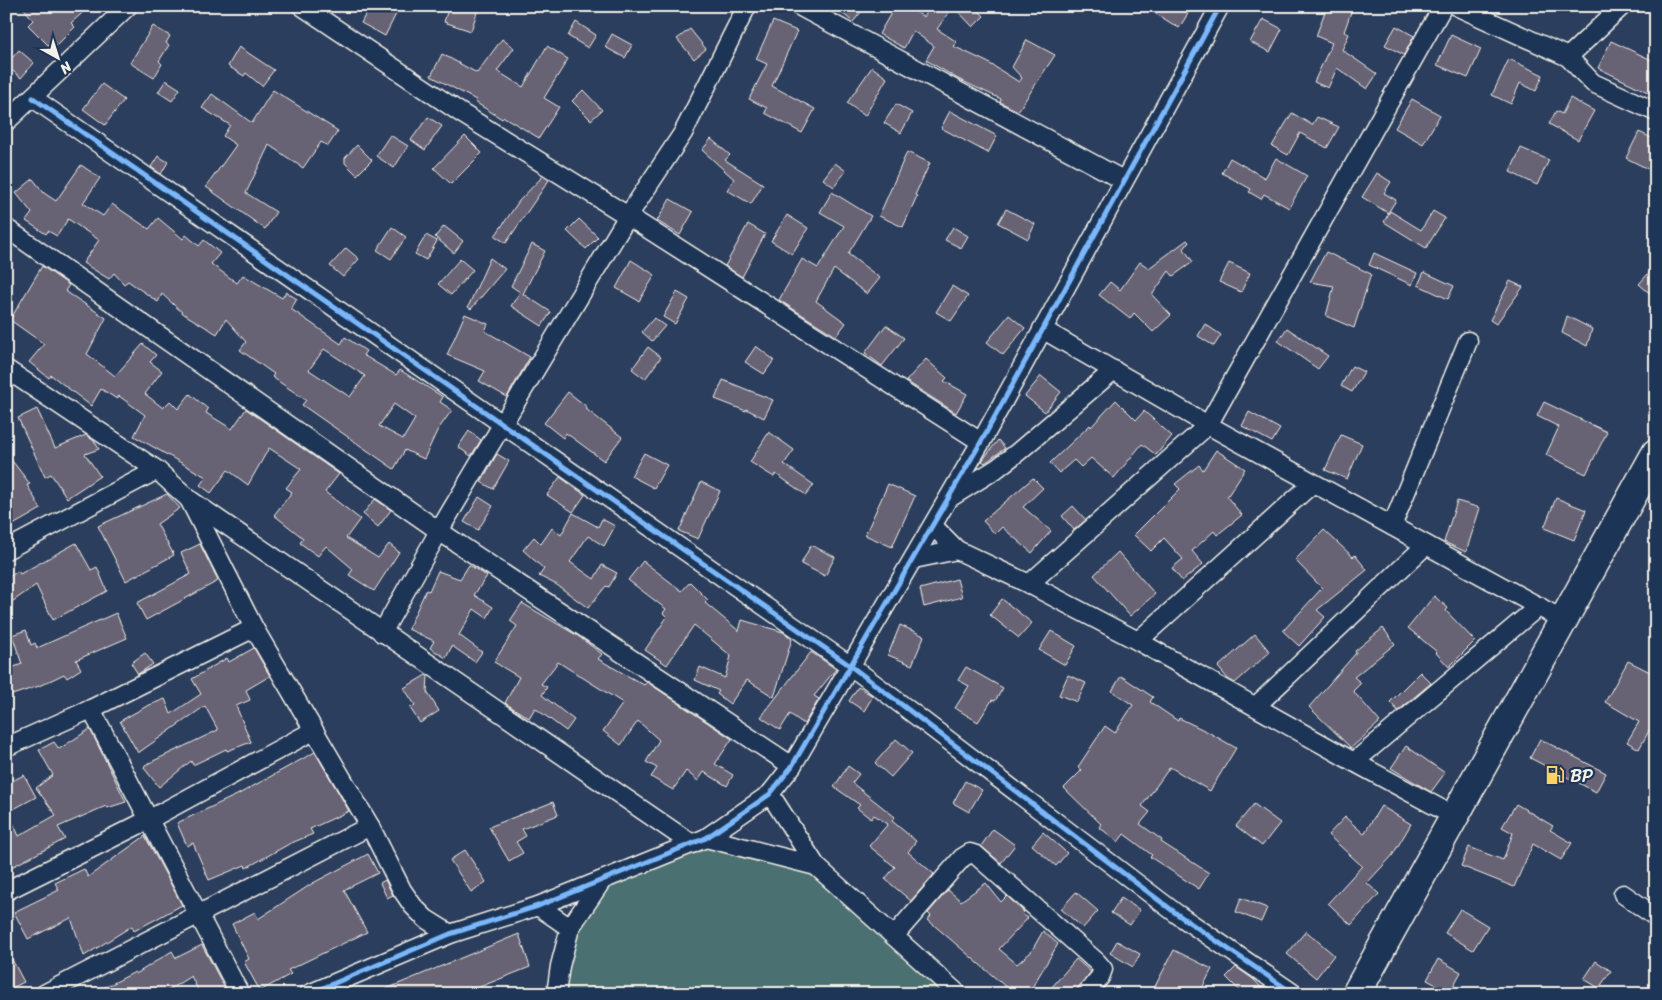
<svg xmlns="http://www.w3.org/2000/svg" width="1662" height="1000" font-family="Sriracha,sans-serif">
	<rect width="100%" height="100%" fill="#2c3e5d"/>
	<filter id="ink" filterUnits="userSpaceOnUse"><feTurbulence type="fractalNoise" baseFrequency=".02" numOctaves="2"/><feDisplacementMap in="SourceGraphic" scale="10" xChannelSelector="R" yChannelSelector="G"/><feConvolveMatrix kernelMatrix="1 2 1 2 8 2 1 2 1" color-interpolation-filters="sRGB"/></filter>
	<g filter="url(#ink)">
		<polygon fill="#4c7071" stroke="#a0b0ac" points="707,846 813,871 949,994 568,994 565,971 587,911 608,885"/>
		<g fill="#676274" stroke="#f4f1e8" fill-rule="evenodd">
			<polygon points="22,6 90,6 71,23 75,27 55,47 50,47 28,25 33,20"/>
			<polygon points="370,6 400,6 385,36 361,23"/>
			<polygon points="449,6 479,6 471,31 444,22"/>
			<polygon points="834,6 866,6 853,22"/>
			<polygon points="895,6 906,6 924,17 931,6 941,6 949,12 937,29 957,42 953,46 987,62 1019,82 1022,78 1012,67 1027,40 1055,55 1018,111 1000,102 1001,99 958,79 926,60 934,46 913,31 904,48 879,34"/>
			<polygon points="953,6 974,6 984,16 973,27"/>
			<polygon points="1143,6 1180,6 1189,12 1179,28"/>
			<polygon points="1327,6 1353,6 1344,32 1349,34 1342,50 1377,74 1367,89 1337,68 1328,88 1314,82 1332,43 1316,36"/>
			<polygon points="1263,19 1282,29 1270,52 1250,42"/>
			<polygon points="773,21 797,31 772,86 815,109 802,133 765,113 767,108 749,99 767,64 756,59"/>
			<polygon points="576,22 596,35 588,48 568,36"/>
			<polygon points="153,26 170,36 166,43 169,45 159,61 162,64 154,78 130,63"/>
			<polygon points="1396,26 1414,36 1404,55 1385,45"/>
			<polygon points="690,29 706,49 694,59 677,39"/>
			<polygon points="612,34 632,45 625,58 605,47"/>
			<polygon points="1451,35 1481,49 1468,78 1437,65"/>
			<polygon points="502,39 514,48 497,71 523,87 547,46 568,59 544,98 559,107 539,138 504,117 502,119 475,102 476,100 431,76 442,54 477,73"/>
			<polygon points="1611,41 1656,62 1656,96 1598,68"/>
			<polygon points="239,47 274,70 262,86 246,73 244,76 228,66"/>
			<polygon points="19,50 34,63 21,78 6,65"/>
			<polygon points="1509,59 1543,75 1536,91 1520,83 1511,104 1492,95"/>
			<polygon points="872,67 887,78 865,116 847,103"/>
			<polygon points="166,80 180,89 172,101 158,92"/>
			<polygon points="102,84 124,100 105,125 83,109"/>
			<polygon points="273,90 338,131 328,146 321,142 303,168 269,145 246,193 276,212 265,229 206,187 236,145 223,136 230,125 202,108 212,94 252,123"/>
			<polygon points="583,90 602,110 591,120 572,101"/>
			<polygon points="1570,98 1594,111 1578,140 1549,124 1556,111 1562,114"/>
			<polygon points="1412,99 1440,115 1423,144 1395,128"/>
			<polygon points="896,104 912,113 901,133 884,123"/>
			<polygon points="950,111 997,136 988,153 941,128"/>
			<polygon points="1292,113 1312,125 1317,117 1339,127 1327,148 1300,133 1288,155 1272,146"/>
			<polygon points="428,117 442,126 425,150 411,140"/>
			<polygon points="1639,132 1656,140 1656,173 1626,158"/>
			<polygon points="390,135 408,146 394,168 376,156"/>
			<polygon points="465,136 482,153 451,184 434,168"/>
			<polygon points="711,139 730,155 725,160 763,184 751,204 727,190 734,179 702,150"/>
			<polygon points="357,145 372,160 357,175 345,163 345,158"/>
			<polygon points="1521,148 1549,160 1537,185 1510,172"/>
			<polygon points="907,152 930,163 915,195 917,196 903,227 879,216"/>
			<polygon points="158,156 168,162 161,174 151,167"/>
			<polygon points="1230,158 1265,178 1276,158 1307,176 1289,208 1264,194 1261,199 1249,192 1251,189 1222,173"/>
			<polygon points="835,163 846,171 834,187 823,179"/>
			<path d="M81,165L100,178L83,203L103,216L112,204L149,229L158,218L183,239L186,235L199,246L204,240L220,253L211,264L237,283L243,275L282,298L286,292L297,299L291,309L341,344L345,337L366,351L363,355L396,375L400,370L443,397L440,402L452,410L437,431L424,459L405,450L394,469L302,405L306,400L272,377L274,374L240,350L246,342L226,319L217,334L184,314L162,294L158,302L128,281L124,284L114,273L109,279L83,263L99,240L68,219L57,236L48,231L46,234L26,221L32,213L16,193L33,179L44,193L56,201ZM324,349L365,376L350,397L309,370ZM394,404L415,419L403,439L379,426Z"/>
			<polygon points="1377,173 1391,182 1384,193 1396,200 1388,213 1362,197"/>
			<polygon points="543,176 549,180 506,243 495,236 519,201"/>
			<polygon points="832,192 871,216 848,254 880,278 867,294 834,269 816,301 846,323 836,336 779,300 802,259 818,268 844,226 820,212"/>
			<polygon points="670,199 693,212 680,235 657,221"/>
			<polygon points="1006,209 1035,224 1028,239 998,223"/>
			<polygon points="1390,211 1421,230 1433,211 1445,218 1426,248 1384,222"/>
			<polygon points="787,215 808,228 792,254 771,241"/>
			<polygon points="579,219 598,237 586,249 567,231"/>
			<polygon points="748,224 765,234 742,277 725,266"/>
			<polygon points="444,226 463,241 454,253 435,237"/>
			<polygon points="392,227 406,237 391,259 377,250"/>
			<polygon points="953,227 968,236 961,248 945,240"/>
			<polygon points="426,235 437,241 426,260 415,254"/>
			<polygon points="1187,240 1189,242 1184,249 1193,262 1173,276 1169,271 1152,295 1171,315 1153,332 1134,313 1130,319 1099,295 1110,282 1120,290 1140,262 1149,268"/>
			<polygon points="532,244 545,251 523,294 551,312 542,326 511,306 520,292 511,286"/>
			<polygon points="346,248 359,259 343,277 330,266"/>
			<polygon points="1326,252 1371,274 1354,328 1326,316 1334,286 1310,282"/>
			<polygon points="1374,253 1417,273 1412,285 1369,265"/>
			<polygon points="490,258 505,269 471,309 468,307"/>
			<polygon points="460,259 473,270 451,295 438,284"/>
			<polygon points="631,260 655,275 639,301 616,288"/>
			<polygon points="1229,263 1250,273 1241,292 1219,282"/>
			<polygon points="1656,265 1656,299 1639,284"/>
			<polygon points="42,266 69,285 65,291 106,318 87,354 115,376 143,344 156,355 150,362 162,371 145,394 163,408 170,401 178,409 190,394 208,409 206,413 232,429 246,409 339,474 325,492 360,519 346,538 378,558 389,544 399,552 374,591 349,575 353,569 326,546 318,556 300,543 303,538 274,515 292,492 286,488 301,469 269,448 248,485 228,470 211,493 200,485 206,477 134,436 145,415 119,396 117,399 101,389 91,406 51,375 49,378 29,362 44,344 10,320"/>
			<polygon points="1424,272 1454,286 1448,299 1418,285"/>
			<polygon points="1510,281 1523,287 1496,324 1490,320"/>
			<polygon points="952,286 968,296 951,321 936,312"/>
			<polygon points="677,292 689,299 675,324 663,317"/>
			<polygon points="465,314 488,324 485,331 530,357 507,397 479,381 485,371 447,355"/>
			<polygon points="1009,315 1025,328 1003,355 987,342"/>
			<polygon points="1567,316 1592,329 1587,346 1562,333"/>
			<polygon points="654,318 665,326 652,341 642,332"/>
			<polygon points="1205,324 1221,335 1214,346 1198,336"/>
			<polygon points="886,325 904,338 882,366 865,353"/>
			<polygon points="1287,328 1328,356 1318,369 1278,341"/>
			<polygon points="756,346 774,360 764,374 745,362"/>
			<polygon points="648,347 661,357 645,379 632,369"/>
			<polygon points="926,359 947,378 944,381 967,394 956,413 906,381"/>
			<polygon points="1352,366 1364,372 1352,392 1341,386"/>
			<polygon points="1041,376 1061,392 1045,412 1025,396"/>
			<polygon points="723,380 773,400 764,418 746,409 746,411 715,399"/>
			<polygon points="568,392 587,407 586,409 622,437 604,461 566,433 563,438 544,423"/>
			<polygon points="1116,400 1136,420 1144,411 1172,436 1156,455 1142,444 1114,478 1091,458 1081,467 1074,460 1059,473 1050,463 1090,425 1091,427"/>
			<polygon points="1544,402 1607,432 1586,474 1546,455 1559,427 1537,416"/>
			<polygon points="37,409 55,448 86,435 95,442 99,449 85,454 100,476 67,498 51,474 45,477 18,418"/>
			<polygon points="1249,412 1280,429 1272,442 1242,426"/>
			<polygon points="469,431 481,440 471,456 458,447"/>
			<polygon points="769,432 794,450 784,464 814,485 806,495 776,474 774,477 750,462"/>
			<polygon points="1341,435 1362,444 1347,479 1325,470"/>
			<polygon points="998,440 1005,448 985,463 982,461"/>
			<polygon points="1216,450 1245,469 1227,497 1242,515 1217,535 1214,531 1192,551 1203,564 1182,581 1172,568 1183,559 1164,538 1151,551 1134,535 1180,489 1175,484 1199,465 1203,470"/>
			<polygon points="6,453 30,484 27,485 41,509 6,529"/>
			<polygon points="644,453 667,465 654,488 631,476"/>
			<polygon points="497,454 509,461 493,489 481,482"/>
			<polygon points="560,477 585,495 573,512 547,495"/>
			<polygon points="1033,478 1043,488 1023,507 1051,531 1032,553 1002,527 995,534 983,521"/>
			<polygon points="701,482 720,491 698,539 679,531"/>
			<polygon points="888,484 915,496 892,547 865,535"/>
			<polygon points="167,494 180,508 157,524 174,555 126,581 98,526"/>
			<polygon points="479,497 493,506 478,530 464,522"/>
			<polygon points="1556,498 1586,510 1574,540 1544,528"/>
			<polygon points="375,499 391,510 378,527 363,514"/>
			<polygon points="1457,501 1480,508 1466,552 1444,542"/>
			<polygon points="1073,506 1086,520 1074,530 1062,516"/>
			<polygon points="573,513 598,527 602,519 615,526 604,546 588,536 570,562 594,579 602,565 617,573 609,587 606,586 588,608 557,585 539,576 544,569 523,550 534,537 541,544 552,528 561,535"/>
			<polygon points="1324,530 1353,557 1355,555 1367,570 1317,610 1325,617 1299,646 1283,631 1322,588 1295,560"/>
			<polygon points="76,543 91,570 97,567 107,591 53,620 36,585 6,606 6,579 18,571 20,574"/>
			<polygon points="200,544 218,581 146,620 137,603 191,574 181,553"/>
			<polygon points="811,545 835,557 825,576 801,564"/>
			<polygon points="1118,552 1155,594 1130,616 1094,575"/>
			<polygon points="643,561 682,591 690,582 708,600 705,603 739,631 742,620 783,632 792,639 774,697 747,680 730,704 717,694 719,691 695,680 700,667 725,678 731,656 694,625 667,665 645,650 667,617 663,613 666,609 628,580"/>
			<polygon points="469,565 487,576 474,595 493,607 487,618 474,609 459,635 482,652 475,662 452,646 446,658 430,648 434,641 408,629 426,590 429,591 438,571 460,579"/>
			<polygon points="957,579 962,597 924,607 920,589"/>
			<polygon points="1434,596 1448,608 1446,611 1475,641 1449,667 1436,653 1437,652 1408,628"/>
			<polygon points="1002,599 1032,623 1019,638 990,615"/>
			<polygon points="522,603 578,636 602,654 598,659 644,685 647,682 732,739 715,764 733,775 727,786 704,772 698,781 686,771 673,790 651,777 657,768 646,762 659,740 638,721 621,745 603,731 623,703 558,662 541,684 547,687 542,695 574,720 566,731 535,708 529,718 505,703 519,677 494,662 517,626 510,621"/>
			<polygon points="116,613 127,638 76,660 81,669 67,678 64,674 39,686 6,697 6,670 22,664 12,635 26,630 31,645 35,643 37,648"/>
			<polygon points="900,625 924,636 912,665 888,655"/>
			<polygon points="1383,628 1395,644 1354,677 1361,683 1353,691 1380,722 1351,748 1309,707 1356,653 1355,651"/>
			<polygon points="1051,631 1076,646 1065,665 1039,650"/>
			<polygon points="1255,634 1270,652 1235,683 1228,679 1218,667"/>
			<polygon points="254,648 270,676 246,690 250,700 236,706 251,742 227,751 226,749 193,765 191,761 159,787 144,768 145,765 218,730 205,706 138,753 120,721 147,706 165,699 171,714 201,694 192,679 227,658 229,662"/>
			<polygon points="811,652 836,669 814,696 819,699 804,724 790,714 780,730 761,717"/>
			<polygon points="145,653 153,664 138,674 131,663"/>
			<polygon points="1628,661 1656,675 1656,732 1650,729 1639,749 1627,742 1639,722 1605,702"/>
			<polygon points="966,667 1003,688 995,701 992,700 978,722 955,708 969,686 958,680"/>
			<polygon points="1420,672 1431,683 1398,711 1390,702"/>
			<polygon points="426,675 428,676 427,692 439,711 420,723 410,708 415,705 404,688"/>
			<polygon points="1068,675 1086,683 1077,702 1059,695"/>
			<polygon points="1121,676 1153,697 1150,702 1178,721 1179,718 1208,732 1236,748 1210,791 1170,767 1142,806 1150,812 1140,824 1162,840 1161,842 1209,873 1199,889 1150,857 1152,855 1124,834 1118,842 1099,827 1101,824 1064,788 1082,770 1078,767 1105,726 1115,733 1133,705 1112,691"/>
			<polygon points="858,687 873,696 864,711 849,701"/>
			<polygon points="90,729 126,802 107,808 106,806 58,827 65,839 6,870 6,784 24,775 36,797 8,812 19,836 56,815 36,788 53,775 39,750 54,742 59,749"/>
			<polygon points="896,739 912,753 891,777 875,763"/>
			<polygon points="1540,739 1606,773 1596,792 1530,758"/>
			<polygon points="1406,746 1445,773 1431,792 1391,768"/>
			<polygon points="315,752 349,811 310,829 313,834 289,844 246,868 245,865 209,880 193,843 187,846 177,823 237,795"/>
			<polygon points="848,766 859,774 852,783 895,817 892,821 916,841 908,852 934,874 911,901 885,879 895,867 869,846 888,824 874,815 871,819 857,808 860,805 834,787"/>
			<polygon points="965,781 982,790 969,812 953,803"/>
			<polygon points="553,802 558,815 522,829 526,836 516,842 523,853 509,861 489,827"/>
			<polygon points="1254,804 1280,823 1262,846 1236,826"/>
			<polygon points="1516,804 1553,826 1550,830 1572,843 1561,860 1533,844 1514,887 1461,866 1469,847 1503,860 1513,833 1502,827"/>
			<polygon points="1381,806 1411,824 1392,856 1367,883 1379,894 1351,925 1328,903 1362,866 1328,835 1345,817 1364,834"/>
			<polygon points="993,829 1015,845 1001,863 981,846"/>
			<polygon points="1043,832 1067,853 1056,866 1032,845"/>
			<polygon points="145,836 182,905 134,931 132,926 84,956 71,918 28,939 14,912 59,890 55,883 84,869 88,877"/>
			<polygon points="465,850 486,882 471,892 450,860"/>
			<polygon points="368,854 378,873 344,890 367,932 288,970 291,974 260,991 244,962 249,959 232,924 255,912 258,919 313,883"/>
			<polygon points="385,880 393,895 387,898 380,883"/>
			<polygon points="986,883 1001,902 1007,896 1024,912 1022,914 1028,918 999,949 1017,964 1031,952 1043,931 1058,944 1028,994 1014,994 928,920 931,916 928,913 948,890 961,901"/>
			<polygon points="1076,892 1098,911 1083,928 1061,909"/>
			<polygon points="1121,898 1140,910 1130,925 1111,913"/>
			<polygon points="1241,898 1267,908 1261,922 1236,912"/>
			<polygon points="1460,909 1488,926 1473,950 1445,933"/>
			<polygon points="1306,931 1334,955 1316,978 1287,954"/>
			<polygon points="519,934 530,967 462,994 374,994"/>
			<polygon points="1117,941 1140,954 1133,967 1110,953"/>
			<polygon points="202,945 228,994 200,994 191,976 162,994 92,994 135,972 136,974 172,951 176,958"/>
			<polygon points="6,948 24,982 6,991"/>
			<polygon points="1174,950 1212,969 1199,994 1151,994"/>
			<polygon points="1076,959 1091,972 1074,994 1046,994"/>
			<polygon points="1438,959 1461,972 1450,992 1427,980"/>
			<polygon points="1596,961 1611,971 1599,988 1584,979"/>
			<polygon points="1236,967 1253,979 1268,994 1243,994 1226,977"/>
		</g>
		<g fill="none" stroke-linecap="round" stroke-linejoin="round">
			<g stroke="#f4f1e8" stroke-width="21">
				<g id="street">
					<polyline points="302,6 461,113 628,216 981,442"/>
					<polyline points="799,6 1123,180"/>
					<polyline points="1456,6 1568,57 1593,83 1656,112"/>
					<polyline points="1568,57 1622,6"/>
					<polyline points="33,98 852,667 1177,914 1294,994"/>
					<polyline points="6,122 128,6"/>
					<polyline points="6,228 439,531 792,766"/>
					<polyline points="1042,329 1208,425 1563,620"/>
					<polyline points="6,369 157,470 190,500 692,844"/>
					<polyline points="951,497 996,469 1018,452 1114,370"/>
					<polyline points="190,501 254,628 370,826 402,890 413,906 426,919 450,934"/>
					<polyline points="933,526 957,550 1029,584 1138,641 1354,762 1454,816"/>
					<polyline points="1392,526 1468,341"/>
					<polyline points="6,550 157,470"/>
					<polyline points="914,559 957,550"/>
					<polyline points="1029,584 1208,425 1443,6"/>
					<polyline points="382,633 439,531 502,425 628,216 683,133 747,6"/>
					<polyline points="1138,641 1313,483"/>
					<polyline points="1256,706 1426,545"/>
					<polyline points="91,709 240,994"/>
					<polyline points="6,747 91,709 254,628"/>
					<polyline points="1354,762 1539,606"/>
					<polyline points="770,794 816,866 958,994"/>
					<polyline points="706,838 816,866"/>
					<polyline points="6,891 150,819 313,731"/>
					<polyline points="1623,894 1656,917"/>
					<polyline points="538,906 570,928"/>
					<polyline points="894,936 962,858 970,853 976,855 1097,962 1103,969 1100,977 1086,994"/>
					<polyline points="44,994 370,826"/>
					<polyline points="309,994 450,934 538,906 706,838 770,794 792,766 981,442 1220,6"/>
					<polyline points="556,994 560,966 570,928 601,882"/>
				</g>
			</g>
			<g stroke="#f4f1e8" stroke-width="31">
				<polyline id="highway" points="1356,994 1656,453"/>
			</g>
			<use href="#street" stroke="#1d3557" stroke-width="18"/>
			<use href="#highway" stroke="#1d3557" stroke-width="28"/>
			<g stroke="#1d3557" stroke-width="8">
				<g id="cycleway">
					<polyline points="33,98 852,667 1177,914 1294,994"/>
					<polyline points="309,994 450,934 538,906 706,838 770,794 792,766 981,442 1220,6"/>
				</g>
			</g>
			<use href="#cycleway" stroke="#7ab7fb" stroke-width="5"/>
		</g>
	</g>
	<defs>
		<g id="fuel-bare" transform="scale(1.5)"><path d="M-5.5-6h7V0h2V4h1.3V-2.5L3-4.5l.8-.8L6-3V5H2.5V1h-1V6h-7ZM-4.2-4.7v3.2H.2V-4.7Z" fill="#ffd166" stroke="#1d3557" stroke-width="2.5" paint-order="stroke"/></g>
	</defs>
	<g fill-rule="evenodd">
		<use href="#fuel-bare" x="1555" y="775"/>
	</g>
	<g text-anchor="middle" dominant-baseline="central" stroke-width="4.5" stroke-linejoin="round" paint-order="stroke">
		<g font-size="19" fill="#f4f1e8" stroke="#1d3557" text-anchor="start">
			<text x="1570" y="775">BP</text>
		</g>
	</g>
	<rect width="1662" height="1000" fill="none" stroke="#1d3557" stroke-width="25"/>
	<rect x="12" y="12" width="1637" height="975" fill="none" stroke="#f4f1e8" stroke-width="2" filter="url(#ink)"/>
	<g transform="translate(58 58) rotate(141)" stroke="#1d3557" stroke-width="4" paint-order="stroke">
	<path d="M0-4L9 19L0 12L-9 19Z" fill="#f4f1e8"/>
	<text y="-8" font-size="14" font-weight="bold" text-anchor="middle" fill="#f4f1e8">N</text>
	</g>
</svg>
